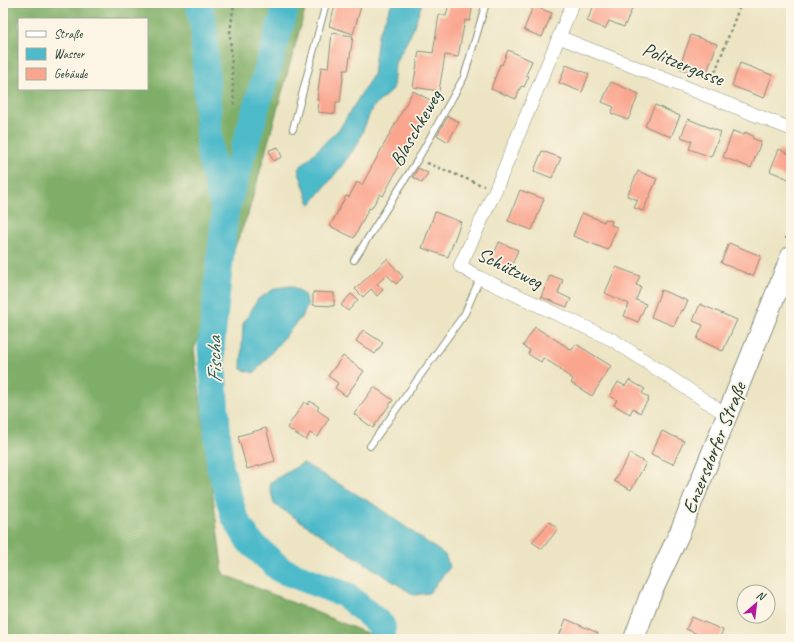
<svg xmlns="http://www.w3.org/2000/svg" width="794" height="642" font-family="Caveat,sans-serif">
	<rect width="100%" height="100%" fill="#fcf5e5"/>
	<filter id="ink" filterUnits="userSpaceOnUse"><feTurbulence type="fractalNoise" baseFrequency=".025" numOctaves="2"/><feDisplacementMap in="SourceGraphic" scale="8" xChannelSelector="R" yChannelSelector="G"/><feConvolveMatrix kernelMatrix="1 2 1 2 8 2 1 2 1" color-interpolation-filters="sRGB"/></filter>
	<filter id="wash" filterUnits="userSpaceOnUse"><feTurbulence type="fractalNoise" baseFrequency=".012" numOctaves="4" result="noise"/><feDisplacementMap in="SourceGraphic" scale="16" xChannelSelector="R" yChannelSelector="G"/><feGaussianBlur stdDeviation="0.9" result="paint"/><feColorMatrix in="noise" values="0 0 0 0 0 0 0 0 0 0 0 0 0 0 0 0 0 1.4 0 .05"/><feComposite in="paint" operator="in"/></filter>
	<g filter="url(#wash)">
		<rect width="100%" height="100%" fill="#ece4c3"/>
		<path fill="#7fae68" stroke="#4f764e" fill-rule="evenodd" d="M3,3H307L248,214L194,349L223,574L381,639H3ZM19,19H147V89H19Z"/>
		<g fill="#4ebaca" stroke="#367c7f">
			<polygon points="392,3 422,3 411,34 395,63 393,89 372,108 358,143 341,167 310,205 298,169 340,128 373,75 378,35"/>
			<polygon points="292,286 303,293 308,304 303,315 254,373 241,369 243,324 258,299 276,288"/>
			<polygon points="303,463 373,504 445,555 450,567 429,593 414,595 274,504 269,483"/>
		</g>
		<g fill="none" stroke-linecap="round" stroke-linejoin="round">
			<g stroke="#4ebaca" stroke-width="27">
				<polyline points="199,3 204,30 210,155 225,213 211,347 220,466 234,516 249,541 281,570 346,595 382,626 383,639"/>
				<polyline points="225,213 287,3"/>
			</g>
		</g>
		<g id="blocks">
			<g fill="#faa68f">
				<polygon points="336,3 362,3 353,34 329,26"/>
				<polygon points="449,3 473,3 470,21 465,20 458,57 445,55 439,91 413,87 419,51 433,53 439,15 446,16"/>
				<polygon points="595,3 618,3 632,9 624,27 609,21 605,29 587,21"/>
				<polygon points="533,6 552,13 542,37 524,30"/>
				<polygon points="332,33 353,36 348,70 344,70 340,102 336,102 335,114 318,112 319,100 317,100 321,67 328,68"/>
				<polygon points="691,35 717,44 705,78 679,68"/>
				<polygon points="508,50 532,61 526,75 529,76 524,87 521,86 516,99 491,89 500,64 502,65"/>
				<polygon points="740,63 772,75 764,98 732,86"/>
				<polygon points="566,65 589,74 582,92 559,83"/>
				<polygon points="611,82 639,94 628,120 611,113 614,107 602,102"/>
				<polygon points="413,91 434,102 383,196 380,194 371,209 369,208 354,238 330,226 346,196 349,197 357,182 362,185"/>
				<polygon points="655,105 680,116 671,137 645,126"/>
				<polygon points="448,116 459,122 448,142 437,135"/>
				<polygon points="688,119 721,132 711,157 689,149 692,141 681,137"/>
				<polygon points="733,131 744,135 745,132 753,136 752,138 761,142 751,168 723,157"/>
				<polygon points="278,147 282,157 273,161 269,150"/>
				<polygon points="779,149 791,155 791,180 770,171"/>
				<polygon points="542,151 561,158 552,178 534,171"/>
				<polygon points="418,168 428,173 422,183 413,177"/>
				<polygon points="638,171 657,179 643,211 634,208 638,200 627,196"/>
				<polygon points="520,190 544,199 532,230 508,221"/>
				<polygon points="435,212 461,222 448,257 422,248"/>
				<polygon points="582,213 604,222 605,219 612,221 611,225 617,227 608,250 573,236"/>
				<polygon points="499,242 518,250 509,272 490,264"/>
				<polygon points="729,243 761,256 753,276 721,263"/>
				<polygon points="387,259 403,277 396,284 387,275 377,284 383,290 377,296 371,289 363,297 355,289"/>
				<polygon points="616,267 640,276 636,285 641,287 636,300 646,304 638,322 624,316 629,304 605,293"/>
				<polygon points="550,275 563,280 558,293 571,299 567,307 541,297"/>
				<polygon points="661,290 688,301 683,311 681,310 674,326 651,317"/>
				<polygon points="313,292 334,293 334,306 313,305"/>
				<polygon points="351,294 358,300 348,311 341,305"/>
				<polygon points="700,304 737,320 723,351 697,339 703,325 693,321"/>
				<polygon points="535,327 572,350 576,344 611,366 592,396 571,383 573,379 560,370 561,369 543,358 541,362 528,354 530,350 523,346"/>
				<polygon points="363,330 383,343 375,354 356,341"/>
				<polygon points="343,356 364,371 346,396 335,388 338,383 328,376"/>
				<polygon points="629,380 645,389 642,393 649,398 640,413 633,408 630,414 614,405 617,400 610,396 618,382 625,386"/>
				<polygon points="374,387 393,400 373,428 354,414"/>
				<polygon points="310,401 319,407 317,410 329,418 318,437 310,433 306,440 287,428 304,402 308,405"/>
				<polygon points="266,428 275,461 247,469 238,436"/>
				<polygon points="662,431 684,441 673,464 651,454"/>
				<polygon points="630,454 646,463 631,490 614,481"/>
				<polygon points="550,522 558,529 542,549 532,542"/>
				<polygon points="692,617 723,630 719,639 709,639 686,629"/>
				<polygon points="566,619 598,633 596,639 558,639"/>
			</g>
		</g>
	</g>
	<g filter="url(#ink)">
		<use href="#blocks" fill-opacity="0" stroke="#86907c" stroke-width="1"/>
		<g fill="none" stroke-linecap="round" stroke-linejoin="round">
			<g stroke="#86907c" stroke-width="8">
				<g id="lane">
					<polyline points="293,129 326,3"/>
					<polyline points="354,260 418,159 464,77 486,3"/>
					<polyline points="370,446 465,313 480,278"/>
				</g>
			</g>
			<g stroke="#86907c" stroke-width="14">
				<g id="street">
					<polyline points="573,3 495,191 460,266 480,278 613,340 727,415"/>
					<polyline points="559,37 791,129"/>
				</g>
			</g>
			<g stroke="#86907c" stroke-width="22">
				<polyline id="primary" points="634,639 649,598 680,532 791,256"/>
			</g>
			<g stroke="#86907c" stroke-width="2.5" stroke-dasharray="3 3" stroke-linecap="butt">
				<polyline points="711,83 741,3"/>
				<polyline points="234,105 230,33 234,3"/>
				<polyline points="427,163 484,186"/>
				<polyline points="786,239 791,219"/>
			</g>
			<use href="#lane" stroke="#fff" stroke-width="6"/>
			<use href="#street" stroke="#fff" stroke-width="13"/>
			<use href="#primary" stroke="#fff" stroke-width="20"/>
		</g>
	</g>
	<g text-anchor="middle" dominant-baseline="central" stroke-width="3.5" stroke-linejoin="round" paint-order="stroke">
		<g font-size="20" fill="#1f3d34" stroke="#fcf5e5">
			<text transform="translate(683 64) rotate(22)">Politzergasse</text>
			<text transform="translate(416 128) rotate(-60)">Blaschkeweg</text>
			<text transform="translate(510 268) rotate(26)">Schützweg</text>
			<text transform="translate(714 448) rotate(-68)">Enzersdorfer Straße</text>
		</g>
		<g font-size="21" font-style="italic" fill="#2b5c5a" stroke="#fcf5e5">
			<text transform="translate(214 360) rotate(-91)">Fischa</text>
		</g>
	</g>
	<rect width="794" height="642" fill="none" stroke="#fcf5e5" stroke-width="16"/>
	<rect x="18" y="18" width="130" height="72" fill="#fcf5e5" stroke="#a4ab9e"/>
	<rect x="26" y="31" width="20" height="6" fill="#ffffff" stroke="#a4ab9e"/>
	<text x="54" y="38" font-size="12" fill="#1f3d34">Straße</text>
	<rect x="26" y="48" width="20" height="12" fill="#4ebaca" stroke="#a4ab9e"/>
	<text x="54" y="58" font-size="12" fill="#1f3d34">Wasser</text>
	<rect x="26" y="68" width="20" height="12" fill="#faa68f" stroke="#a4ab9e"/>
	<text x="54" y="78" font-size="12" fill="#1f3d34">Gebäude</text>
	<g transform="translate(756 604) rotate(28)"><circle r="19" fill="#fcf5e5" stroke="#a4ab9e"/>
	<path d="M0-3L7 15L0 10L-7 15Z" fill="#b5179e"/>
	<text y="-6" font-size="11" font-weight="bold" text-anchor="middle" fill="#1f3d34">N</text>
	</g>
</svg>
